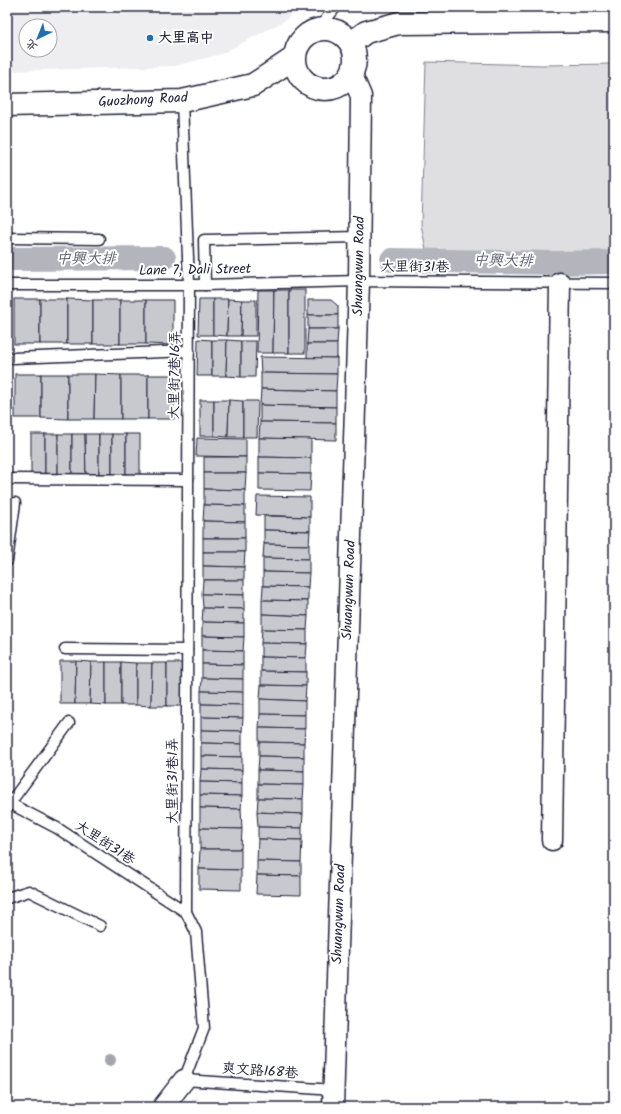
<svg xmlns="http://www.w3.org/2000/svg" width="621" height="1114" font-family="Kalam,'LXGW WenKai TC',sans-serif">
	<rect width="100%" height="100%" fill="#fff"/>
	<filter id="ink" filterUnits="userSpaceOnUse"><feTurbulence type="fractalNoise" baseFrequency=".025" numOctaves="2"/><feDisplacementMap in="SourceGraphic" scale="8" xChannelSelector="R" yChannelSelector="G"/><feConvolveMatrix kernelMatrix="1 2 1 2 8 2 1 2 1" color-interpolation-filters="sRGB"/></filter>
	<g filter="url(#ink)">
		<g fill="#eeeef1" fill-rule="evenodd">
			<path d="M7,7H298L286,20L221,54L175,66L7,71ZM26,26H50V50H26Z"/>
			<polygon points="198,1096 198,1107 184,1107 187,1104"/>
		</g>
		<polygon fill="#dfdfe2" stroke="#80808e" points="426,62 542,65 614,64 614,256 428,259 421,225"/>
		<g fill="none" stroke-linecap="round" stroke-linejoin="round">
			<g stroke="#b4b4bc" stroke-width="24">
				<polyline points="7,259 164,258"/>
				<polyline points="392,260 555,263 614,262"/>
			</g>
		</g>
		<g fill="#c8c8cf" stroke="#22223b">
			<polygon points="258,290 274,290 273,353 257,353"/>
			<polygon points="274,290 289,290 289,353 273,353"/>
			<rect x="289" y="290" width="16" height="63"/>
			<rect x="14" y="299" width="26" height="45"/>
			<rect x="40" y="299" width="27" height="45"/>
			<polygon points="67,299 93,300 93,344 67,344"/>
			<polygon points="199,299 213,299 213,335 198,335"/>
			<polygon points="213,299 228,299 227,336 213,335"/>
			<polygon points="228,299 242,300 241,336 227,336"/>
			<rect x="93" y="300" width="27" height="44"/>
			<rect x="120" y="300" width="26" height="44"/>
			<polygon points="146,300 173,300 173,345 146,344"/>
			<polygon points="242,300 256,300 256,336 241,336"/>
			<polygon points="308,300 331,300 338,306 338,315 308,315"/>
			<rect x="308" y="315" width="30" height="14"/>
			<polygon points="308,329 338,329 337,344 307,344"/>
			<polygon points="198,339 212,340 212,376 197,376"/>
			<polygon points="212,340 227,340 226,376 212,376"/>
			<polygon points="227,340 241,341 241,377 226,376"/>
			<polygon points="241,341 256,341 255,377 241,377"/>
			<rect x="307" y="344" width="30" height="14"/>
			<polygon points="260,357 337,358 337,374 261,373"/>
			<polygon points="261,373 337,374 336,391 261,389"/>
			<rect x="15" y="374" width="26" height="44"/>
			<polygon points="41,374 68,374 68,419 41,418"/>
			<polygon points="68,374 95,374 94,419 68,419"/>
			<polygon points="95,374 121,375 121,419 94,419"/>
			<rect x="121" y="375" width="27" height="44"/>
			<rect x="148" y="375" width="26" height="44"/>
			<polygon points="261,389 336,391 336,407 260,405"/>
			<rect x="200" y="400" width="14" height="36"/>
			<polygon points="214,400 229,400 228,437 214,436"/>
			<polygon points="229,400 243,401 243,437 228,437"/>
			<polygon points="243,401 258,401 257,437 243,437"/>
			<polygon points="260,405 336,407 336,423 260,422"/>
			<polygon points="260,422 336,423 336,440 259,438"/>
			<rect x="31" y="434" width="14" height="42"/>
			<rect x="45" y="434" width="13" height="42"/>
			<rect x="58" y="434" width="14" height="42"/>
			<polygon points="72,434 85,434 86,476 72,476"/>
			<polygon points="85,434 99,434 99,476 86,476"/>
			<rect x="99" y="434" width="13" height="42"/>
			<rect x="112" y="434" width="14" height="42"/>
			<rect x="126" y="434" width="14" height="42"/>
			<polygon points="197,438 246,439 246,457 196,456"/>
			<polygon points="259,438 311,439 311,458 259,457"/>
			<rect x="204" y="457" width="42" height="16"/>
			<polygon points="259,457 311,458 311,474 259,473"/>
			<polygon points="204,473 246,473 245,490 204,489"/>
			<polygon points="259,473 311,474 310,491 259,490"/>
			<polygon points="204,489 245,490 245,506 204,505"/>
			<polygon points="257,496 310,497 310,517 256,515"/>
			<polygon points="204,505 245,506 245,522 203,521"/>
			<polygon points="264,516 310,517 310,531 264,530"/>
			<polygon points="203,521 245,522 245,538 203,538"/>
			<polygon points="264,530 310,531 309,545 264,544"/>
			<rect x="203" y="538" width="42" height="14"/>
			<polygon points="264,544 309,545 309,559 263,558"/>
			<polygon points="203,552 245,552 244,567 203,566"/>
			<polygon points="263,558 309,559 309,573 263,572"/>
			<polygon points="203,566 244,567 244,580 203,580"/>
			<polygon points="263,572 309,573 308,587 263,586"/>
			<polygon points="203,580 244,580 244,595 202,594"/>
			<polygon points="263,586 308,587 308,601 262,600"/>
			<polygon points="202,594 244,595 244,609 203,608"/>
			<polygon points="262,600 308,601 308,616 262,614"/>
			<polygon points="203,608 244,609 244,623 202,622"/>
			<polygon points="262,614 308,616 307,630 262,629"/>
			<polygon points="202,622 244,623 244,637 202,636"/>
			<polygon points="262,629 307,630 307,644 261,643"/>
			<polygon points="202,636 244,637 243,651 202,650"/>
			<polygon points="261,643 307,644 306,658 261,657"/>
			<polygon points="202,650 243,651 243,665 202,664"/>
			<polygon points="261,657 306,658 306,672 261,671"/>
			<polygon points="60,661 76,661 75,704 60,704"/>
			<polygon points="76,661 91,662 90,704 75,704"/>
			<polygon points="91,662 106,662 106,705 90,704"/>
			<rect x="106" y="662" width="15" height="43"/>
			<polygon points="121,662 136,663 136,705 121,705"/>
			<polygon points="136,663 152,663 151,706 136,705"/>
			<polygon points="152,663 167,663 167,706 151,706"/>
			<rect x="167" y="663" width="15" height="43"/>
			<polygon points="202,664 243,665 243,679 202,678"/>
			<polygon points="261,671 306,672 306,686 261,685"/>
			<polygon points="202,678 243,679 243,692 201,691"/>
			<polygon points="261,685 306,686 305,701 260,699"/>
			<polygon points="201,691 243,692 243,705 201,704"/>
			<polygon points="260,699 305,701 305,715 260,714"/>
			<polygon points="201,704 243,705 243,718 201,717"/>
			<polygon points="260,714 305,715 305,729 259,728"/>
			<polygon points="201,717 243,718 242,731 201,730"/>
			<polygon points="259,728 305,729 304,743 259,742"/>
			<polygon points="201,730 242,731 242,744 201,743"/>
			<polygon points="259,742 304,743 304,757 259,756"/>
			<polygon points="201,743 242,744 242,757 201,756"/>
			<polygon points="201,756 242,757 242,770 201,769"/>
			<polygon points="259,756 304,757 304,771 258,770"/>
			<polygon points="201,769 242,770 242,783 200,782"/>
			<polygon points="258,770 304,771 304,785 258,784"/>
			<polygon points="200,782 242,783 242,796 200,795"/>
			<polygon points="258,784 304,785 303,799 258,798"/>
			<polygon points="200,795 242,796 241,809 200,808"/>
			<polygon points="258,798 303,799 303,814 257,812"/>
			<polygon points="200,808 241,809 242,829 200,828"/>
			<polygon points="257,812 303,814 302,828 258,827"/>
			<polygon points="258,827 302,828 302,840 258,839"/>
			<polygon points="200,828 242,829 241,849 200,849"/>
			<polygon points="258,839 302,840 301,862 257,861"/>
			<polygon points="200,849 241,849 241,870 199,869"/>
			<polygon points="257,861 301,862 301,876 257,875"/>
			<polygon points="199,869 241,870 241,890 199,889"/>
			<polygon points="257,875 301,876 301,895 256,894"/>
		</g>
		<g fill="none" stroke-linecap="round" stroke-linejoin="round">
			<g stroke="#22223b" stroke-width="13">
				<g id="lane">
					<polyline points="318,29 336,7"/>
					<polyline points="182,101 189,284 186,912 196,932 204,1028 184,1080 334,1090"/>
					<polyline points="7,238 99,239"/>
					<polyline points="7,285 205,285 359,281 614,283"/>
					<polyline points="205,285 204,240 360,237"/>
					<polyline points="13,358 189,351"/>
					<polyline points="7,479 188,480"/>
					<polyline points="7,561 15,503"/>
					<polyline points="65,649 187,650"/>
					<polyline points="7,802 57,828 186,912"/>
					<polyline points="10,803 69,723"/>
					<polyline points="7,898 29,891 100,926"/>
				</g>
			</g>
			<g stroke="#22223b" stroke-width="23">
				<g id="street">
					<polyline points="552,840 560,283"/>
					<polyline points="163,1107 184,1080"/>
					<polyline points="333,1107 359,281 361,96 352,75"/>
				</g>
			</g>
			<g stroke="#22223b" stroke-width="25">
				<g id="secondary">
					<circle cx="325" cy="59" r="30"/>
					<polyline points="351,43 366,32 399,23 614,21"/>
					<polyline points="7,105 182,101 253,85 294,58"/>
				</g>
			</g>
			<use href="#lane" stroke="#fff" stroke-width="10"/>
			<use href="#street" stroke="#fff" stroke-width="20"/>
			<use href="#secondary" stroke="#fff" stroke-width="22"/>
		</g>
		<circle fill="#a5a5af" cx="110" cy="1060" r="6"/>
	</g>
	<circle fill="#1f6fb2" stroke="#fff" stroke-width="1.5" cx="150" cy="38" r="4"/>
	<g text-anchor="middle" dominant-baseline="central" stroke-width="4" stroke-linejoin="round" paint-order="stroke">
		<g font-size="14" font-weight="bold" fill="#22223b" stroke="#fff" text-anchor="start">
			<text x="158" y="38">大里高中</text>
		</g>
		<g font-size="14" fill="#22223b" stroke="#fff">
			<text transform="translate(143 100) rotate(-3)">Guozhong Road</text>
			<text transform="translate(359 266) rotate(-89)">Shuangwun Road</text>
			<text transform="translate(415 267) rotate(1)">大里街31巷</text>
			<text transform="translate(195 270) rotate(-1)">Lane 7, Dali Street</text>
			<text transform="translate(175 375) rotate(-89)">大里街7巷16弄</text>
			<text transform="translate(349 590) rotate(-88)">Shuangwun Road</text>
			<text transform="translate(173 781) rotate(-90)">大里街31巷1弄</text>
			<text transform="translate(105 843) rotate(33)">大里街31巷</text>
			<text transform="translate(339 914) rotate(-88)">Shuangwun Road</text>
			<text transform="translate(260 1071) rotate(4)">爽文路168巷</text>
		</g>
		<g font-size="15" font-style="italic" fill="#5c5c6f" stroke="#fff">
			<text x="86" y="259">中興大排</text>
			<text transform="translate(503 261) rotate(1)">中興大排</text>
		</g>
	</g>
	<rect width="621" height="1114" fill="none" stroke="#fff" stroke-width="24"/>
	<rect x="12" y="12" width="597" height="1090" fill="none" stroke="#22223b" stroke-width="1.5" filter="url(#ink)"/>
	<g transform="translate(38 38) rotate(223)"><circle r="19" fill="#ffffff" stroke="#a7a7b1"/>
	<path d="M0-3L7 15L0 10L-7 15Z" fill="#1f6fb2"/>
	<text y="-6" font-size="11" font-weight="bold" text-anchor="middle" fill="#22223b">北</text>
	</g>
</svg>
